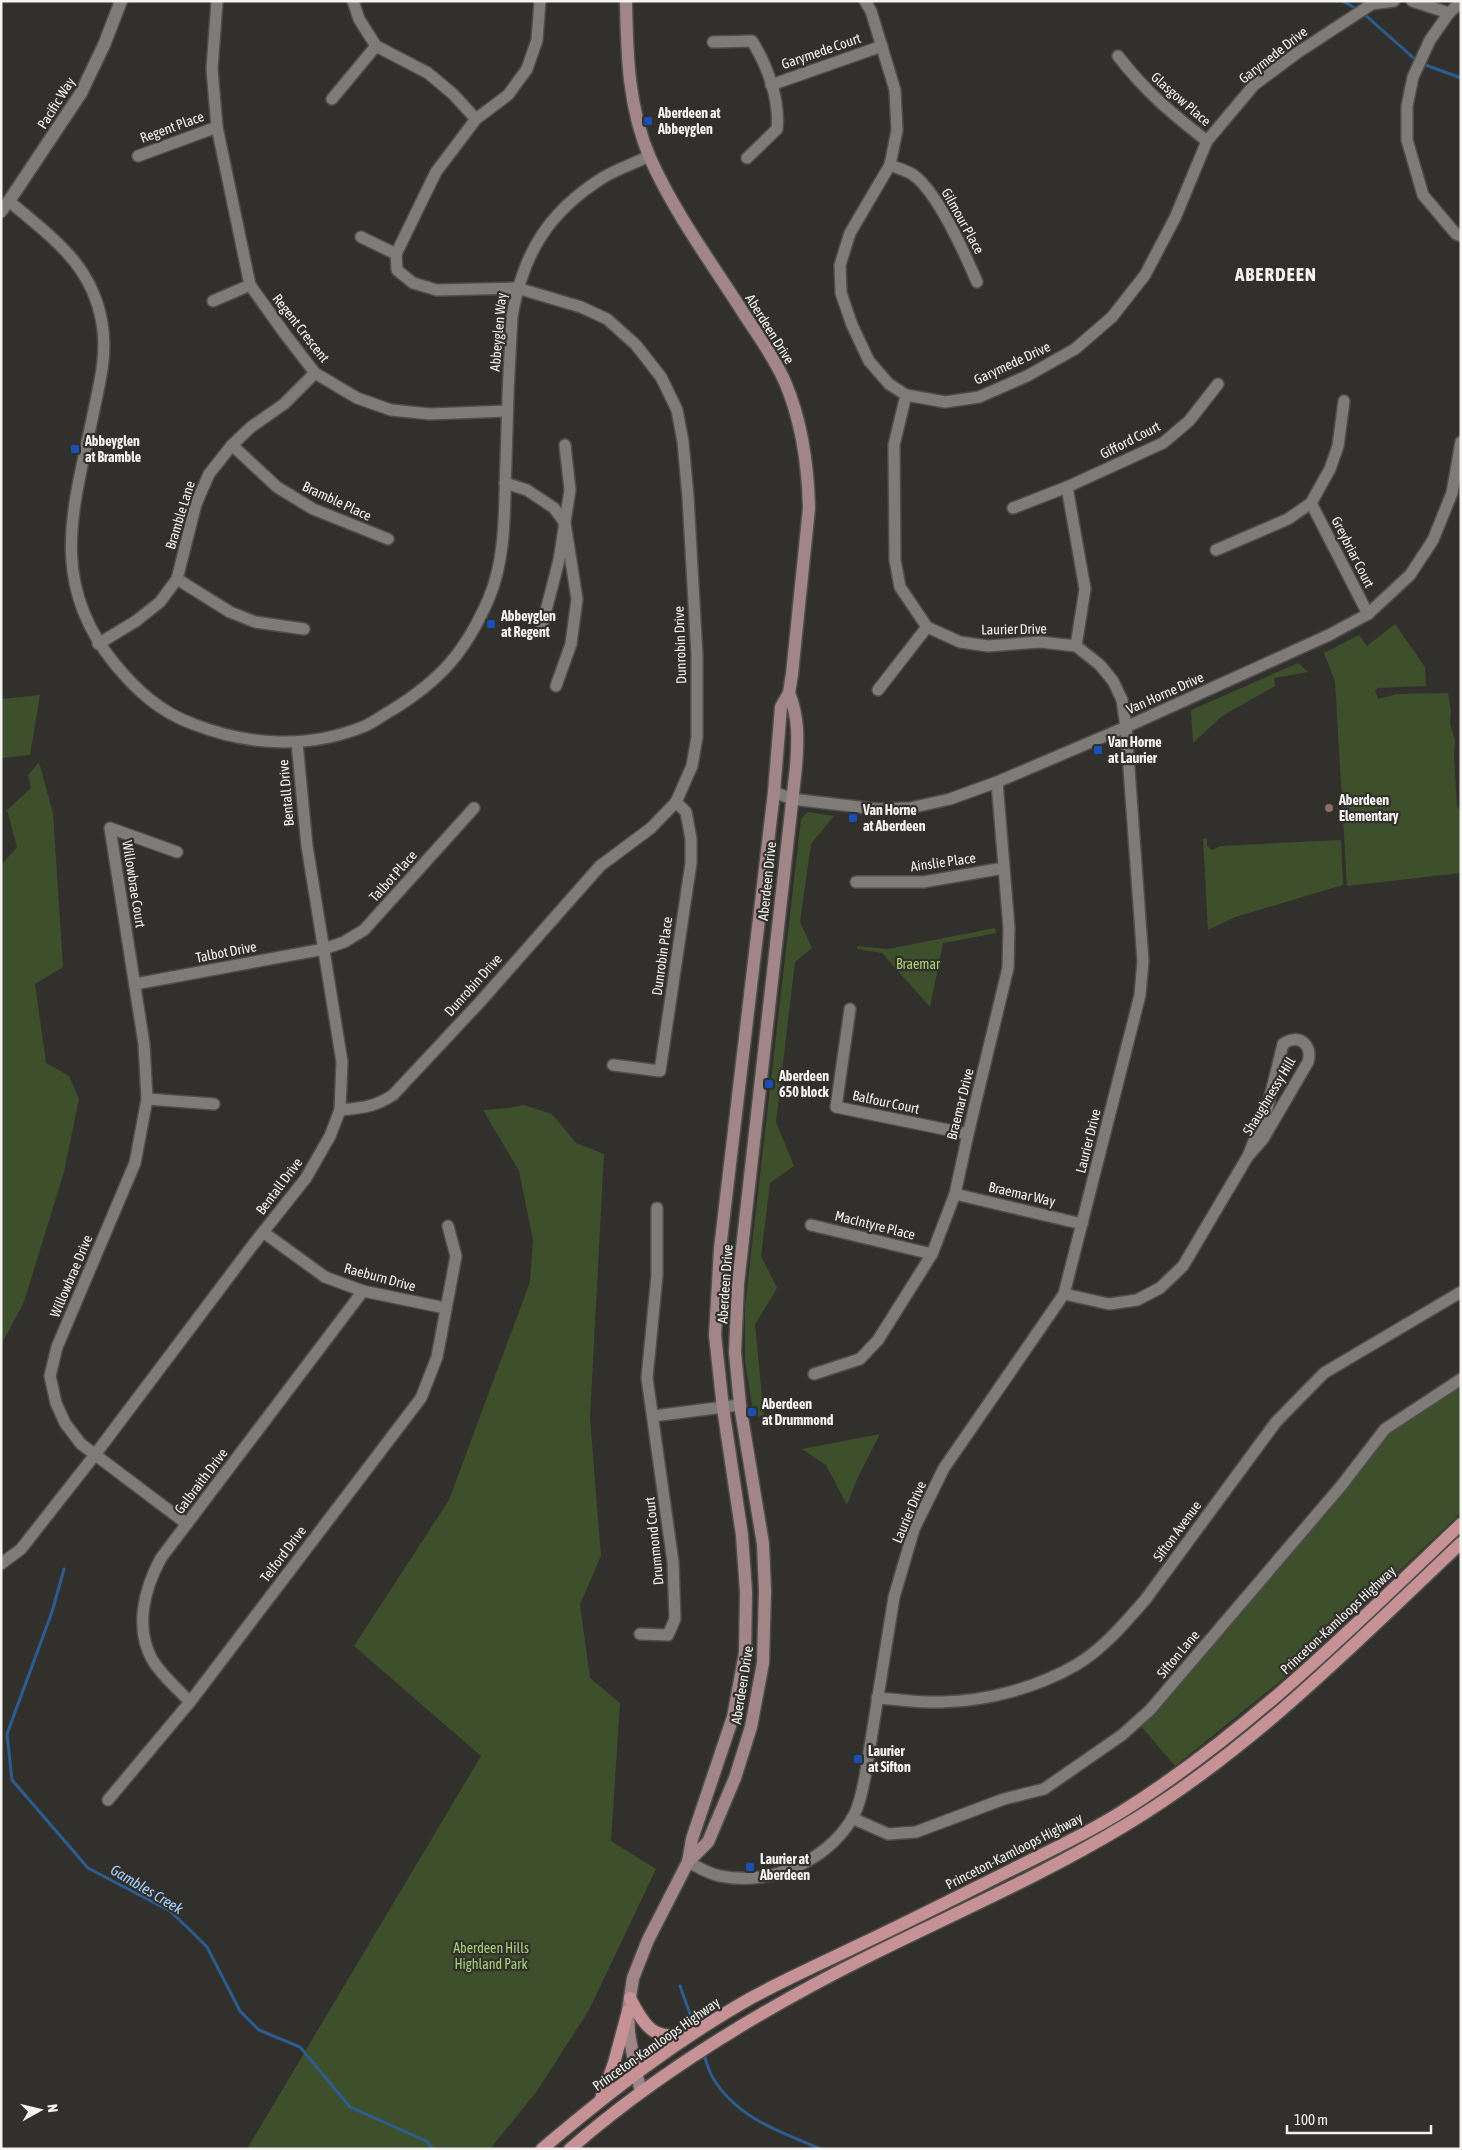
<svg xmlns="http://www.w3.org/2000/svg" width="1462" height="2150" font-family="'Asap Condensed',sans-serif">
	<rect width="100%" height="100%" fill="#32302d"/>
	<g fill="#3e4f2b">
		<polygon points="1395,624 1425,667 1426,686 1378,688 1375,690 1378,699 1397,694 1448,693 1451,711 1450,723 1455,740 1454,758 1457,806 1461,812 1461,873 1347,886 1335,681 1324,653 1359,635 1367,646"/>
		<polygon points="1298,663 1308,672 1274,678 1275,686 1222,716 1193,743 1191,710"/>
		<polygon points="40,695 30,755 1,758 1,699"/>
		<polygon points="39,762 53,813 63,967 35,984 46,1063 69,1076 79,1099 64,1172 24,1302 1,1345 1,865 17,847 7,810 31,788 28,775"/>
		<polygon points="808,812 834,816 811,844 800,922 812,948 795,962 776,1122 794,1166 770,1183 761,1256 777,1288 755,1325 764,1416 754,1417 745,1361 745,1306 801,819"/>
		<polygon points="1207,838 1207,846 1212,850 1221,846 1341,840 1343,885 1235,917 1208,930 1203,839"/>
		<polygon points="995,928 996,933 943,943 930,1007 882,953 857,949 857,946 888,949"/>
		<polygon points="524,1105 552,1114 576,1143 604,1154 590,1418 601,1556 580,1604 590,1678 620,1703 611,1841 656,1869 589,2010 537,2091 490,2149 247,2149 481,1756 354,1646 449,1500 530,1282 533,1240 519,1171 483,1110 508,1108"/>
		<polygon points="1461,1385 1461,1513 1289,1674 1175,1766 1140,1725 1391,1430"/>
		<polygon points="880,1434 858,1477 847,1505 826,1465 802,1449"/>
	</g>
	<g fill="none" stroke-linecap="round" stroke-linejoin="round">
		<g stroke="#2b5d90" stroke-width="3">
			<polyline points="1342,1 1359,10"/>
			<polyline points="1,2 2,1"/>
			<polyline points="1364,14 1417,61"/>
			<polyline points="1423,64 1461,78"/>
			<polyline points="64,1569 52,1612 7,1734 12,1780 88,1868 170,1911 190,1930 207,1947 240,2011 259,2030 300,2047 350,2107 426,2141 434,2149"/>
			<polyline points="680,1986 695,2028"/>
			<path d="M703,2052C706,2060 708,2070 713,2078C737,2118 780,2132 821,2149"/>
		</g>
		<g stroke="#4e4d4b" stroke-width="14">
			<g id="minor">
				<polyline points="217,1 212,69 217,127 250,285 285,334 315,373 357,398 391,410 430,414 507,411"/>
				<polyline points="353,1 359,19 376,46 428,73 453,94 476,119"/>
				<polyline points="865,1 871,11 895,90 897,130 890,165 850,233 840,265 841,293 852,325 869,361 889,384 906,395 945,402 979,397 1027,376 1075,349 1112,317 1145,275 1175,218 1207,141 1254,85 1297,53 1372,4 1394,1"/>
				<polyline points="1412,1 1449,13"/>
				<polyline points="1461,2 1449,13 1430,40 1413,77 1407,106 1407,140 1423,195 1456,234 1461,236"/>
				<path d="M713,42L752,41C767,65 780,99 777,129L747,158"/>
				<path d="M1118,56C1146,92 1171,113 1207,141"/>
				<polyline points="771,85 882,46"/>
				<polyline points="332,99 376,46"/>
				<polyline points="138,156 217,127"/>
				<path d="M890,165C897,168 905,170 912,174C937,190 965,254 977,282"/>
				<path d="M1,212L9,201C52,238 92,264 102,323C107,351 101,378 95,405C76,501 45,578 114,663C136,690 160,712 193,724C249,746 309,749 365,726C374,722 383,715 392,710C441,680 466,651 489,598C507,555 504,506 506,461C507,412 509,364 512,316C523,253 549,211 604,177C618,169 635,163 649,156"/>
				<polyline points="361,237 396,254"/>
				<polyline points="396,254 436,172 476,119 508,95 527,69 537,40 540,1"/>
				<polyline points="213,301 250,285"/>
				<polyline points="232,445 277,487 313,509 388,539"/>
				<polyline points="505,483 527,490 554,508 565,523 577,599 571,644 556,686"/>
				<polyline points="1067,487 1085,589 1076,646"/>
				<polyline points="1311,503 1368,614"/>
				<polyline points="1013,508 1067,487 1163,443 1189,421 1218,384"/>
				<polyline points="1216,550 1288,519 1311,503 1330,469 1338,446 1344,401"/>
				<polyline points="177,579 230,612 255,622 304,629"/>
				<polyline points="541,630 559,560 570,490 565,445"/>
				<polyline points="98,644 136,621 160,602 177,579 196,504 209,474 232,445 251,427 284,404 315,373"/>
				<polyline points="878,690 927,627"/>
				<polyline points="774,792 792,799 876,809 910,808 950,799 997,782 1126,727 1329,635 1368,614 1410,575 1433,540 1452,493 1461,442"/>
				<polyline points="177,852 110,828 144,1044 147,1099 135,1163 57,1347 50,1376 56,1403 65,1423 81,1444 187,1524"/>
				<polyline points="856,882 923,882 1004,868"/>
				<polyline points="135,984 324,949 344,942 364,930 474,808"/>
				<polyline points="850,1009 836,1107 968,1134"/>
				<polyline points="613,1065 660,1071 691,863 691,839 686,812 676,802"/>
				<polyline points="147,1099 214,1104"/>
				<path d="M340,1110C361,1108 375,1107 393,1095L480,1002L600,866L651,828L676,802L692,766L697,737V656L688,497L683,442L677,410L661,377L636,345L607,319L581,307L517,288L437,290L413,283L397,270L396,254"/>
				<polyline points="955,1194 1082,1224"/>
				<polyline points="811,1225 932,1254"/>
				<polyline points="263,1232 325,1277 363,1291 445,1308"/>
				<path d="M1064,1294L1109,1304L1137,1300L1160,1288L1183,1266L1248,1156L1267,1109L1283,1044C1298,1033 1313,1044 1308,1062L1263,1139L1248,1156"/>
				<polyline points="814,1374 860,1359 878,1340 932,1254 955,1194 968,1134 1008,968 1009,928 997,782"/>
				<polyline points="653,1416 740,1405"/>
				<polyline points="1,1564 21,1549 94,1456 252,1246 306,1178 330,1136 340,1110 342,1062 307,846 297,743"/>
				<polyline points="640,1634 668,1635 675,1619 673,1562 647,1378 657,1275 657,1208"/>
				<path d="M877,1698C898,1699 920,1703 942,1702C987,1701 1036,1688 1076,1665C1103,1649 1125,1623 1145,1600L1276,1422L1324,1373L1461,1292"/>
				<path d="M190,1702C178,1689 163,1677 153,1661C134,1629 144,1589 161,1558L363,1291"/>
				<polyline points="108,1800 190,1702 421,1398 437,1357 456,1256 448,1226"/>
				<polyline points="852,1818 888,1834 916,1832 1004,1799 1044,1789 1122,1735 1150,1710 1341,1486 1385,1429 1461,1379"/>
				<path d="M688,1862C698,1867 709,1874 720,1876C770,1886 825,1862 852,1819C860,1805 863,1787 866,1771L894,1597L914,1529L944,1468L1064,1294L1140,995L1143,961L1126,727L1122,700L1113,681L1100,665L1076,646L1040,642L988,646L960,642L927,627L900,587L895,560L894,445L906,395"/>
			</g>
		</g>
		<g stroke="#4e4d4b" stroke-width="15">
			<polyline id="tertiary" points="9,201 81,93 104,45 121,1"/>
		</g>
		<g stroke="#4e4d4b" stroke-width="15">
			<g id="secondary">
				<path d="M626,1C627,55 628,107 650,158C675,214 713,265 746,317C760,338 775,359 785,382C802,422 808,465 809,508L792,674L789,693L781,707L774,792L720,1249L715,1335L723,1408L742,1535L746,1592L745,1653L733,1717L692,1839L688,1862"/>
				<path d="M641,2091L636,2073L629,2033L628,2011L633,1978L648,1940L688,1862L708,1842L735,1778L751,1727L763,1663L765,1591L763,1544L740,1405L735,1352L738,1284L796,767C798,741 799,717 789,693"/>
			</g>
		</g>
		<g stroke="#4e4d4b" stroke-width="15">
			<g id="primary">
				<path d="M630,1998C644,2026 655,2044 689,2031"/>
				<polyline points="601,2099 614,2063 628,2011"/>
				<path d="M542,2149C608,2093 675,2041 751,1998C786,1979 822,1963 857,1946C910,1921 961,1895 1013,1869C1049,1851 1084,1835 1118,1814C1247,1734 1352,1628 1461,1524"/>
				<path d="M570,2149C659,2071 761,2010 867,1957C953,1914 1041,1876 1124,1826C1251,1750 1354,1644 1461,1543"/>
			</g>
		</g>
		<use href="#minor" stroke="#7e7b78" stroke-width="11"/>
		<use href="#tertiary" stroke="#7e7b78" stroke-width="12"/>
		<use href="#secondary" stroke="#a28687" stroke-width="12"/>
		<use href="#primary" stroke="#c79295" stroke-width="12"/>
	</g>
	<g fill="#1a4fb4" stroke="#32302d" stroke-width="2">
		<rect x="643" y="116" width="10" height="10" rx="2.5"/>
		<rect x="70" y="444" width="10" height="10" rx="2.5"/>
		<rect x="486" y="619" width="10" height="10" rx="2.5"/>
		<rect x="1093" y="745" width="10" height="10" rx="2.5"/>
		<rect x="848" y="813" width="10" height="10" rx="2.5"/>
		<rect x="764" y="1079" width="10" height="10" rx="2.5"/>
		<rect x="747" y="1407" width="10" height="10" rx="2.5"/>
		<rect x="853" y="1754" width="10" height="10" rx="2.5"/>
		<rect x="745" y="1862" width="10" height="10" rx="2.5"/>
	</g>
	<circle fill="#8d6e63" stroke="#32302d" stroke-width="2" cx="1329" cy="808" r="5"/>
	<g text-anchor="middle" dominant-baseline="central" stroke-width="4.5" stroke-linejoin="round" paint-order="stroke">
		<g font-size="14" fill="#f4f3f1" stroke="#32302d">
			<text transform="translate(821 51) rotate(-19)">Garymede Court</text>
			<text transform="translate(1273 55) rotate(-38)">Garymede Drive</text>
			<text transform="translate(1181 99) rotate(41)">Glasgow Place</text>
			<text transform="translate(56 103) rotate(-58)">Pacific Way</text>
			<text transform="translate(172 127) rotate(-20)">Regent Place</text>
			<text transform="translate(963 221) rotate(61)">Gilmour Place</text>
			<text transform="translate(301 328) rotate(52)">Regent Crescent</text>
			<text transform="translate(770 329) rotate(58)">Aberdeen Drive</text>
			<text transform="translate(498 332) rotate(-85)">Abbeyglen Way</text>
			<text transform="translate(1012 363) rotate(-25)">Garymede Drive</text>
			<text transform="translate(1130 440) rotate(-27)">Gifford Court</text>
			<text transform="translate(337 501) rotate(25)">Bramble Place</text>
			<text transform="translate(180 515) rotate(-73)">Bramble Lane</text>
			<text transform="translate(1353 552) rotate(63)">Greybriar Court</text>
			<text transform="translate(1014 629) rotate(-1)">Laurier Drive</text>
			<text transform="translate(680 645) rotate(-92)">Dunrobin Drive</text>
			<text transform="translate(1165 693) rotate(-24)">Van Horne Drive</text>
			<text transform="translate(286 793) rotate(-95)">Bentall Drive</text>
			<text transform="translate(943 862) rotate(-8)">Ainslie Place</text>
			<text transform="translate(393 876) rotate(-48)">Talbot Place</text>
			<text transform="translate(767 881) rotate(-84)">Aberdeen Drive</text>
			<text transform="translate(134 884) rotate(81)">Willowbrae Court</text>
			<text transform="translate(226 952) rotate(-11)">Talbot Drive</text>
			<text transform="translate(662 956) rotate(-82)">Dunrobin Place</text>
			<text transform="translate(473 985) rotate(-48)">Dunrobin Drive</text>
			<text transform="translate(1269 1096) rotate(-59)">Shaughnessy Hill</text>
			<text transform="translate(886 1102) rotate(12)">Balfour Court</text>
			<text transform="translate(960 1104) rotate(-76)">Braemar Drive</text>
			<text transform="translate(1088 1141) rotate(-76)">Laurier Drive</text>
			<text transform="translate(279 1186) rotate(-53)">Bentall Drive</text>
			<text transform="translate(1022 1194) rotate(13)">Braemar Way</text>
			<text transform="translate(875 1225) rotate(14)">MacIntyre Place</text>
			<text transform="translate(71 1276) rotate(-67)">Willowbrae Drive</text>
			<text transform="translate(380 1277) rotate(15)">Raeburn Drive</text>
			<text transform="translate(725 1284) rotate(-86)">Aberdeen Drive</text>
			<text transform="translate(201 1481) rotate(-53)">Galbraith Drive</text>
			<text transform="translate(909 1512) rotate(-67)">Laurier Drive</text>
			<text transform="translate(1177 1531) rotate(-54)">Sifton Avenue</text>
			<text transform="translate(654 1541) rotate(-96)">Drummond Court</text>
			<text transform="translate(283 1554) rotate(-53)">Telford Drive</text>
			<text transform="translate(1338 1620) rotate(-43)">Princeton-Kamloops Highway</text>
			<text transform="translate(1178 1654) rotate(-50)">Sifton Lane</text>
			<text transform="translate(742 1685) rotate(-81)">Aberdeen Drive</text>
			<text transform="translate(1014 1851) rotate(-27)">Princeton-Kamloops Highway</text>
			<text transform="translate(656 2044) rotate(-35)">Princeton-Kamloops Highway</text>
		</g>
		<g font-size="14" font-weight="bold" fill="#f4f3f1" stroke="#32302d" text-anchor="start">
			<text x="658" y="113">Aberdeen at<tspan x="658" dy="16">Abbeyglen</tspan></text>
			<text x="85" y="441">Abbeyglen<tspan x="85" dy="16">at Bramble</tspan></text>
			<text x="501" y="616">Abbeyglen<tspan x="501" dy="16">at Regent</tspan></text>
			<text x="1108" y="742">Van Horne<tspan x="1108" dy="16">at Laurier</tspan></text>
			<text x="1339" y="800">Aberdeen<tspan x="1339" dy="16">Elementary</tspan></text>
			<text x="863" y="810">Van Horne<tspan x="863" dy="16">at Aberdeen</tspan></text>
			<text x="779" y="1076">Aberdeen<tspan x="779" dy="16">650 block</tspan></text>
			<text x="762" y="1404">Aberdeen<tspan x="762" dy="16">at Drummond</tspan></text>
			<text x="868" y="1751">Laurier<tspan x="868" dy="16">at Sifton</tspan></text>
			<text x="760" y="1859">Laurier at<tspan x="760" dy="16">Aberdeen</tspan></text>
		</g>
		<g font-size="14" fill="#a6d174" stroke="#32302d">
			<text x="918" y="964">Braemar</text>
			<text x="491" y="1948">Aberdeen Hills<tspan x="491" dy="16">Highland Park</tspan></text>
		</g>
		<g font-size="15" font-style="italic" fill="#a6cffd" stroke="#32302d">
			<text transform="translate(147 1889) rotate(31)">Gambles Creek</text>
		</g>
		<g font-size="19" font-weight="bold" letter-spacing="1" fill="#f4f3f1" stroke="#32302d">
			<text x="1276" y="274">ABERDEEN</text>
		</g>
	</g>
	<rect width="1462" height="2150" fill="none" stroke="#f4f3f1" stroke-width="5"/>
	<g transform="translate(40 2110) rotate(82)" stroke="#32302d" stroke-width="4" paint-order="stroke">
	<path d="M0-4L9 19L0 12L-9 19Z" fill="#f4f3f1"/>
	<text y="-8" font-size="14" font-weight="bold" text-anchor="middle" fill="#f4f3f1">N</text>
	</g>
	<path d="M1287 2125v8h144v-8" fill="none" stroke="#f4f3f1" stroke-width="2.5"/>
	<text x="1294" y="2125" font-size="15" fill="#f4f3f1" stroke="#32302d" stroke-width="4" paint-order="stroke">100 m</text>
</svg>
